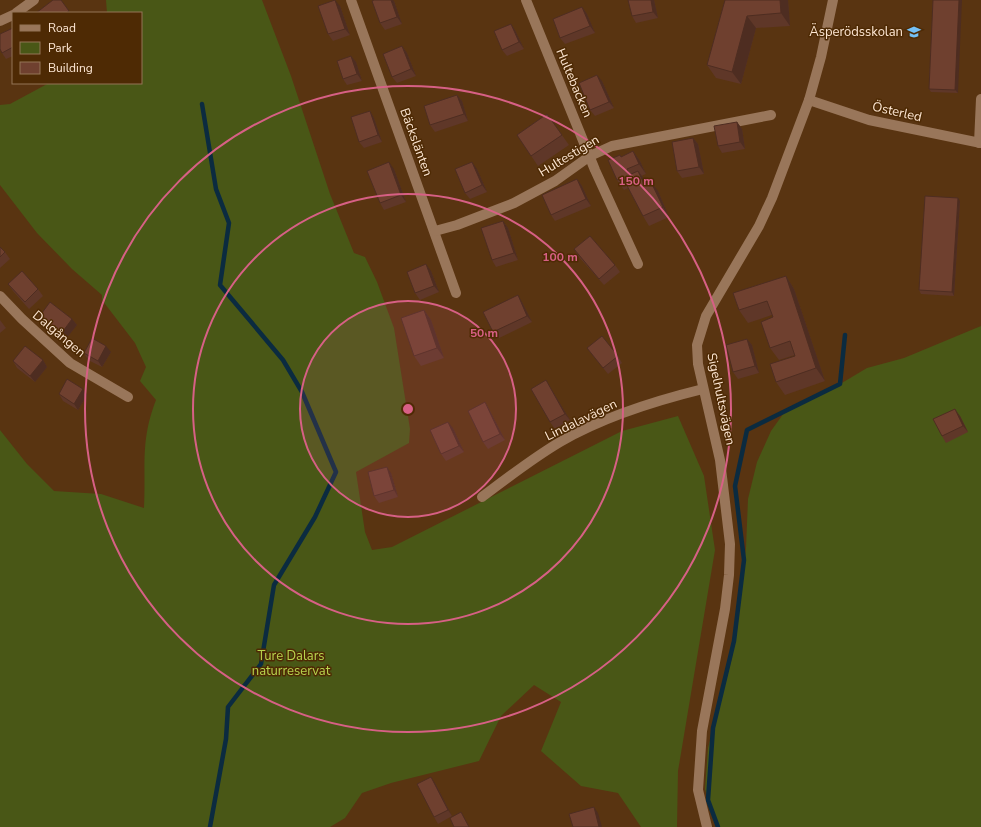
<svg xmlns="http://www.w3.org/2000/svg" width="981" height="827" font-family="'Nunito Sans',sans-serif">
	<rect width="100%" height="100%" fill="#593411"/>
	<g fill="#495716">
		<path d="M106,0H262L291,76L330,194L354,253L365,257L377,282L394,328L410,429L409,443L356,472L365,532L372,550L392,547L622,431L678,416L704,476L715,550L678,771L677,827H641L618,793L581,786L541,751L561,702L534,685L501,716L479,761L391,783L362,793L345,818L330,827H0V430L27,464L54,491L101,494L144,508C146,466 140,441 156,400L140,381L146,367L135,343L102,300V295L72,269L37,233L0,185V105L10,104L49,83H141V13H107Z"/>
		<polygon points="981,326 981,827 717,827 705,789 708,748 732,658 746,548 748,499 757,462 771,431 786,410 825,393 867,368 904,358"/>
	</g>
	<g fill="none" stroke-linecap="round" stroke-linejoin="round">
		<g stroke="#0b2b40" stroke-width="4.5">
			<polyline points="202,104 216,189 229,223 220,285 283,360 302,392 336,472 315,517 274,585 261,664 228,707 226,739 210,827"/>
			<polyline points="718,827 708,800 713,728 734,641 744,560 735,486 747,430 840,384 845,335"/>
		</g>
		<g stroke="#99765a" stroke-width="10">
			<polyline points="351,0 456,293"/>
			<polyline points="526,0 595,170 638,264"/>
			<polyline points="16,13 34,0"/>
			<polyline points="0,21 13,15"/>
			<polyline points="809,100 869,120 981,143"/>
			<polyline points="979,143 981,99"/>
			<polyline points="435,231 457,225 514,203 555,181 590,156 612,146 771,115"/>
			<polyline points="0,296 22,319 70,363 128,397"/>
			<path d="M482,497C507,478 533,458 560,442C603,417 654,401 703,389"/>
			<polyline points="707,827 698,790 702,731 725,609 729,575 730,544 720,460 698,364 697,345 706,316 759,226 772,198 809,100 821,57 833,0"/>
		</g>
	</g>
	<g fill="#5f3728">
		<polygon points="654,0 658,18 636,23 632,16"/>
		<polygon points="725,0 788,0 790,26 756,28 741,84 716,78 707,65"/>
		<polygon points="933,0 958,93 931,92 929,89"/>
		<polygon points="394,1 402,24 385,30 380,23"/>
		<polygon points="340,6 350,35 333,41 328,34"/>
		<polygon points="582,7 587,14 595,33 565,44 560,38"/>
		<polygon points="511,24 515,30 524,49 507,56 502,50"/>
		<polygon points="13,28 13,56 6,59 2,53"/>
		<polygon points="402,46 407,53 416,76 397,83 392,77"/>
		<polygon points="351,56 356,62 362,81 347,85 343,79"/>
		<polygon points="602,81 614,108 595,116 590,110"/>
		<polygon points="457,95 462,101 468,121 435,132 430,125"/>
		<polygon points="370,111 374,118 382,142 364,148 359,142"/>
		<polygon points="547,114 569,145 538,166 517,135"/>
		<polygon points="737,122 742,129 745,149 722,153 718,146"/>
		<polygon points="693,138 698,144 704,174 682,178 677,171"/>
		<polygon points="633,151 640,161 646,174 641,176 646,184 658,191 669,217 649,226 643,216 628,188 624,190 617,180 620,155 621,157"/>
		<polygon points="394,169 406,202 384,210 380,203"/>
		<polygon points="477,169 487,192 470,199 465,193"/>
		<polygon points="577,179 582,186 591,206 555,221 551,215"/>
		<polygon points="960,201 954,296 921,294 919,290"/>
		<polygon points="503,221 508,228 518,260 496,267 492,260"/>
		<polygon points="0,247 5,252 10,259 0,268"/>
		<polygon points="574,249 615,265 620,272 604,285 578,256"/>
		<polygon points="431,271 439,292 420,300 415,293"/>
		<polygon points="786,276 794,289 825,381 785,395 776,382 795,356 795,355 779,360 770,348 773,317 772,315 748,323 739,310"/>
		<polygon points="8,284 38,289 43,296 29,309 13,291"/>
		<polygon points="522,302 532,322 497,339 493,332"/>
		<polygon points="424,310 431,320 444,358 421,366 414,356"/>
		<polygon points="39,317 72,319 77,325 65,340 43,324"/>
		<polygon points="0,320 6,328 0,333"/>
		<polygon points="747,339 752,345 759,373 738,379 733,372"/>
		<polygon points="587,348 618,356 622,363 608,374"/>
		<polygon points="111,352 102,367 88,360 84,353"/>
		<polygon points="43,360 47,367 35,382 17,368 13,361"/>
		<polygon points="546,380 550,387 570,420 555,429 550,422"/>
		<polygon points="59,394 87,395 78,410 63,401"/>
		<polygon points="485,402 489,409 505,440 488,449 483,442"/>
		<polygon points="960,416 968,432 946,443 942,436"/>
		<polygon points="453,428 464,452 446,461 441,454"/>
		<polygon points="391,473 398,497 379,503 374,496"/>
		<polygon points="435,783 452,816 438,824 434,817"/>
	</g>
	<g fill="#4e2d21">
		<polygon points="335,0 340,6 350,35 345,29"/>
		<polygon points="391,0 393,0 394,1 402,24 397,17"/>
		<polygon points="651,0 654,0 658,18 653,12"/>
		<polygon points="780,0 788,0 790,26 781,13"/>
		<polygon points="959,0 962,0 958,93 955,90"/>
		<polygon points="582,7 587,14 595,33 590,26"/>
		<polygon points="747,16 756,28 741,84 732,72"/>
		<polygon points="511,24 515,30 524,49 519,42"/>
		<polygon points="402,46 407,53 416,76 411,69"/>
		<polygon points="351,56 356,62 362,81 357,74"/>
		<polygon points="597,75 602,81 614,108 609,102"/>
		<polygon points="457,95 462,101 468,121 464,114"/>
		<polygon points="370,111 374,118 382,142 378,135"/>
		<polygon points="737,122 742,129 745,149 740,142"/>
		<polygon points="693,138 698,144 704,174 699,167"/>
		<polygon points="633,151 640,161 646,174 639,164"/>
		<polygon points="389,162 394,169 406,202 401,195"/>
		<polygon points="472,162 477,169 487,192 482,185"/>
		<polygon points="638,171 645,180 651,194 644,184"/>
		<polygon points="577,179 582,186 591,206 586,199"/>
		<polygon points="651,182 658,191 669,217 663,207"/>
		<polygon points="958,198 960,201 954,296 952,292"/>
		<polygon points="503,221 508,228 518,260 514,253"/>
		<polygon points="426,264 431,271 439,292 434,286"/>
		<polygon points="786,276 794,289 825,381 816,368"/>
		<polygon points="518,295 522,302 532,322 527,316"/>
		<polygon points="424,310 431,320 444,358 437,348"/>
		<polygon points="72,319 77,325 65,340 61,334"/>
		<polygon points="747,339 752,345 759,373 755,366"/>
		<polygon points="106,346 111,352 102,367 98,361"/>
		<polygon points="43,360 47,367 35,382 30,376"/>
		<polygon points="546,380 550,387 570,420 565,414"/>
		<polygon points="83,389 87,395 78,410 74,404"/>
		<polygon points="485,402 489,409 505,440 500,434"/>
		<polygon points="955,409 960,416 968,432 963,426"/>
		<polygon points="448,422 453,428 464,452 459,446"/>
		<polygon points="387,467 391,473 398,497 394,490"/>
		<polygon points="431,777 435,783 452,816 448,810"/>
		<polygon points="594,807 598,813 602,827 599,827"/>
	</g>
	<g fill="#6f402f" stroke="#4e2d21">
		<polygon points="53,0 61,0 69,11 66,13 36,13"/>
		<polygon points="335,0 345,29 328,34 318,6"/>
		<polygon points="374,0 391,0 397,17 380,23 372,1"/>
		<polygon points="628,0 651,0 653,12 632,16"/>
		<polygon points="725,0 780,0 781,13 747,16 732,72 707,65"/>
		<polygon points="933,0 959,0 955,90 929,89"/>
		<polygon points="582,7 590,26 560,38 553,19"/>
		<polygon points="511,24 519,42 502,50 494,31"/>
		<polygon points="13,28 13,47 2,53 0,49 0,34"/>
		<polygon points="402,46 411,69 392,77 383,54"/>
		<polygon points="351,56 357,74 343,79 337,61"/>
		<polygon points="597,75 609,102 590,110 579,83"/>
		<polygon points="457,95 464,114 430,125 424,106"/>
		<polygon points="370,111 378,135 359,142 351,117"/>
		<polygon points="547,114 562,135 531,156 517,135"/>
		<polygon points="737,122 740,142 718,146 714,126"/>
		<polygon points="693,138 699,167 677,171 672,142"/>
		<polygon points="633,151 639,164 627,169 629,175 638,171 644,184 651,182 663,207 643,216 623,178 617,180 608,160 620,155 621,157"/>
		<polygon points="389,162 401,195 380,203 367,171"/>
		<polygon points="472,162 482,185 465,193 455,169"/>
		<polygon points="577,179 586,199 551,215 542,195"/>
		<polygon points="925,196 958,198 952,292 919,290"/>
		<polygon points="503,221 514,253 492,260 481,228"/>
		<polygon points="590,236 615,265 599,279 574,249"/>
		<polygon points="0,247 5,252 0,257"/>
		<polygon points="426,264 434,286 415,293 407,272"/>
		<polygon points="22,271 38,289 25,302 8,284"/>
		<polygon points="786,276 816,368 776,382 770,364 795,356 790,341 770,348 761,322 773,317 767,301 739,310 733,293"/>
		<polygon points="518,295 527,316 493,332 483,312"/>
		<polygon points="50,302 72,319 61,334 39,317"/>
		<polygon points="424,310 437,348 414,356 401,318"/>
		<polygon points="602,336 618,356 603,368 587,348"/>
		<polygon points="92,338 106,346 98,361 84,353"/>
		<polygon points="747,339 755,366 733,372 726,345"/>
		<polygon points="25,346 43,360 30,376 13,361"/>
		<polygon points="67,379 83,389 74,404 59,394"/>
		<polygon points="546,380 565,414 550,422 531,389"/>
		<polygon points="485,402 500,434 483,442 468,411"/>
		<polygon points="955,409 963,426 942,436 933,419"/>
		<polygon points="448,422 459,446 441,454 430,430"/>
		<polygon points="387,467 394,490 374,496 368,472"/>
		<polygon points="431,777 448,810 434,817 417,784"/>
		<polygon points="594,807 599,827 573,827 569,814"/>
		<polygon points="461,812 469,827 454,827 450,818"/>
	</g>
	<circle cx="408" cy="409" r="108" fill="#d76085" fill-opacity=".12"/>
	<g fill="none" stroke="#d76085" stroke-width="2">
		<circle cx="408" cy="409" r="108"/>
		<circle cx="408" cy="409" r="215"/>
		<circle cx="408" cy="409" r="323"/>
	</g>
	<defs>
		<g id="school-bare" transform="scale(1.08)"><path d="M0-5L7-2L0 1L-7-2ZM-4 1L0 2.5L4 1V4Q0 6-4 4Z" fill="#74c0f6" stroke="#4e2a04" stroke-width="2.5" paint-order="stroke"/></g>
	</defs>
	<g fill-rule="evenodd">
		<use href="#school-bare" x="914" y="32"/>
	</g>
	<g text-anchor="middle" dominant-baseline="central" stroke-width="3" stroke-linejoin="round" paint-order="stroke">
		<g font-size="13" fill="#fde6d3" stroke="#4e2a04" text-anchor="end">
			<text x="903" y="32">Äsperödsskolan</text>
		</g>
		<g font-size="13" fill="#fde6d3" stroke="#4e2a04">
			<text transform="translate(574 83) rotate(67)">Hultebacken</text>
			<text transform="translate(897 112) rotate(13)">Österled</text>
			<text transform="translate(416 142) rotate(70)">Bäckslänten</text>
			<text transform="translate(569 156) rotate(-31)">Hultestigen</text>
			<text transform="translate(59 334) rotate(40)">Dalgången</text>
			<text transform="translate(721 399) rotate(78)">Sigelhultsvägen</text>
			<text transform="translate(581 420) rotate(-26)">Lindalavägen</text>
		</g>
		<g font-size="13" fill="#b7d44e" stroke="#4e2a04">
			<text x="291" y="656">Ture Dalars<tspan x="291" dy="15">naturreservat</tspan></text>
		</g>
	</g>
	<circle cx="408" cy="409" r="6" fill="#d76085" stroke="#4e2a04" stroke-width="2"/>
	<g font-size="12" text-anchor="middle" font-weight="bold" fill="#d76085" stroke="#4e2a04" stroke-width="3" stroke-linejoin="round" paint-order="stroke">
		<text x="636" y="185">150 m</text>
		<text x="560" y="261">100 m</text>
		<text x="484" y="337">50 m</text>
	</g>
	<rect x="12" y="12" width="130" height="72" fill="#4e2a04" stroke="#947557"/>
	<rect x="20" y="25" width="20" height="6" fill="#99765a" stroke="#947557"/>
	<text x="48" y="32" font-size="12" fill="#fde6d3">Road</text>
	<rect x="20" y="42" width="20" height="12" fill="#495716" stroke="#947557"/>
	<text x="48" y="52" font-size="12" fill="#fde6d3">Park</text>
	<rect x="20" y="62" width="20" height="12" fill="#6f402f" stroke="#947557"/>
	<text x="48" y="72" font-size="12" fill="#fde6d3">Building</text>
</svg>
